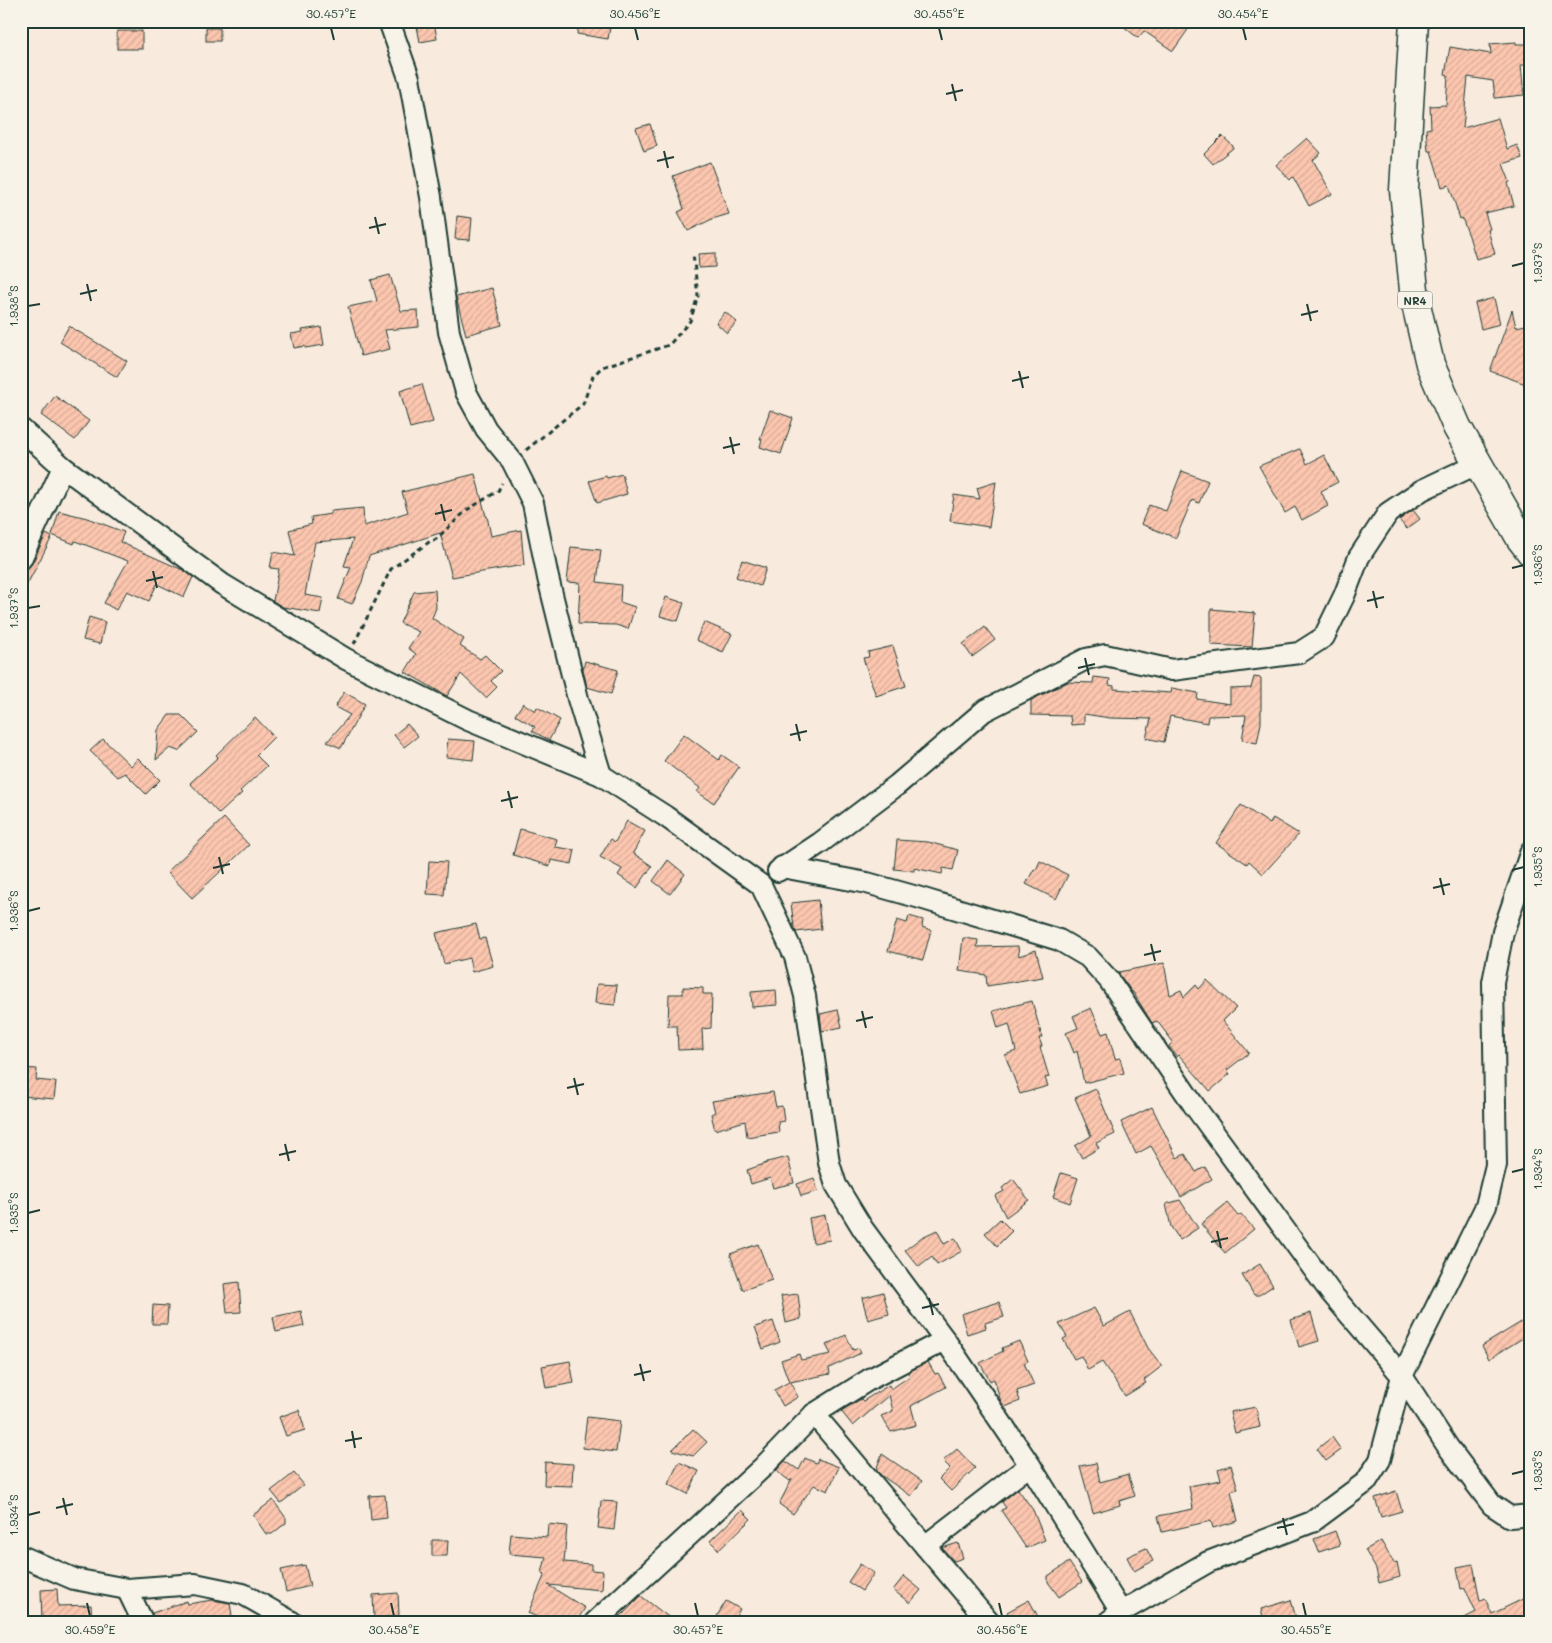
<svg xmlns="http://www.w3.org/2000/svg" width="1552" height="1643" font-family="Mali,sans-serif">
	<defs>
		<pattern id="building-hatch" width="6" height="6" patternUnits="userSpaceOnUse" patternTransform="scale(1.25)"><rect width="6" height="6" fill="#fcc6af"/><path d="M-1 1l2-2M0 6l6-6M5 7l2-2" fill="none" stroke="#d8ab97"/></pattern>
	</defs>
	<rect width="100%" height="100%" fill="#f8eadd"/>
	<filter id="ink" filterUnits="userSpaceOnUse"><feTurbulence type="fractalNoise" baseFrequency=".02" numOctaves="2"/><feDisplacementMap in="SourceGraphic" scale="10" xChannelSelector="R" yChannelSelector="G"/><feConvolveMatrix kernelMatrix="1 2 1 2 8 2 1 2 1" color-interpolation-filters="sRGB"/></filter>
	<g filter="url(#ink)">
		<g fill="url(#building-hatch)" stroke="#1f3d34">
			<polygon points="416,21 434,21 437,39 420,42"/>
			<polygon points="579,21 611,21 608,39 577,34"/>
			<polygon points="1117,21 1194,21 1173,51 1144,31 1138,38"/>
			<rect x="206" y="28" width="14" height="13"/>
			<rect x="117" y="31" width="25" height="18"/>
			<polygon points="1516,42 1516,44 1531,44 1531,65 1521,65 1524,95 1495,98 1493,81 1468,77 1463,128 1498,118 1507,149 1517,145 1522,158 1503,164 1510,182 1508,183 1514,206 1485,213 1490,229 1488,230 1495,254 1476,259 1469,236 1462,218 1460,219 1449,185 1442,187 1431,151 1428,151 1426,129 1431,128 1430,106 1446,105 1448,75 1445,74 1450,47 1491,54 1490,44"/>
			<polygon points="650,124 657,146 644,151 636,128"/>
			<polygon points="1222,136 1233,146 1233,148 1213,164 1204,154"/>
			<polygon points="1307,138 1321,153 1313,160 1332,194 1309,206 1293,177 1290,180 1276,165"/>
			<polygon points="710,162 729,214 712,219 688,231 678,212 684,209 673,176"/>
			<polygon points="457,216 472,218 470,240 455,239"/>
			<polygon points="715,253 715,267 699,268 698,254"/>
			<polygon points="390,275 401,311 418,310 419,327 385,330 390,349 361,356 348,307 377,301 371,280"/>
			<polygon points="492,288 502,325 466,335 456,297"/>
			<polygon points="1494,298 1500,324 1481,329 1475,303"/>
			<polygon points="1512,310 1516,327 1531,324 1531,386 1490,371"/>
			<polygon points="725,312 737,322 727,333 716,323"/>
			<polygon points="69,326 127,361 117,377 60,342"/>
			<polygon points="321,327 324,345 305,348 305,346 294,348 291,334 303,332 302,330"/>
			<polygon points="422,384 433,422 410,428 400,391"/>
			<polygon points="55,396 89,421 75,440 41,415"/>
			<polygon points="770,410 793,418 781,454 760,447 762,439 760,439"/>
			<polygon points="1299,449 1300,449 1307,464 1324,455 1338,482 1321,491 1328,506 1302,520 1295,507 1285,513 1259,466"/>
			<polygon points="1182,471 1208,481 1199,503 1192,500 1176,538 1141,524 1149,505 1166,511"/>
			<polygon points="475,474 486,516 487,516 491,536 521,530 524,565 452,577 440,533 369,556 362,582 352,604 338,599 351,567 344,566 353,539 315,542 305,595 323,598 320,613 283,607 273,601 279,569 270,568 273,552 295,556 289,530 312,524 311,517 331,514 331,511 363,508 364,526 408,512 402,492"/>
			<polygon points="622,474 627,494 597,503 589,481 606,476 607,478"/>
			<polygon points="996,482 989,527 950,521 954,495 980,499 977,488"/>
			<polygon points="1413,510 1420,519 1407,529 1399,520"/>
			<polygon points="59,511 87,518 124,532 120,542 185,571 193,577 184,597 157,584 149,601 127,591 116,610 104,603 128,561 75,541 74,544 52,535"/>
			<polygon points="46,534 52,537 21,596 21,571 27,569 32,564"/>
			<polygon points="571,547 601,550 597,582 621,585 620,602 635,607 628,629 616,625 578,624 580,583 567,582"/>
			<polygon points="742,560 766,568 760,586 736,577"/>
			<polygon points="435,590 436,608 432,618 464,639 460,646 480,659 485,655 501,671 491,681 497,687 486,698 461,674 447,696 405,672 416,654 408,648 419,632 400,623 414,592"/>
			<polygon points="666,597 684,603 678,621 660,616"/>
			<polygon points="1211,609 1255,613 1252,647 1211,645"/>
			<polygon points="89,617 105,622 100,644 83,640"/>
			<polygon points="704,622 732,634 723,652 696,640"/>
			<polygon points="985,627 995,640 972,657 963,644"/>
			<polygon points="893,646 906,686 876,696 863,658 869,657 868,652"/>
			<polygon points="585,661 618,670 611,694 587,687 583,669"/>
			<polygon points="1094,677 1110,679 1109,685 1114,686 1114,689 1171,693 1172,688 1198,693 1197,699 1230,704 1230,689 1251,688 1254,677 1261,678 1261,723 1257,743 1242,740 1246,715 1208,716 1207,723 1170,716 1164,742 1146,738 1151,719 1110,718 1084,714 1084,724 1071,725 1070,716 1031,715 1031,700 1068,682 1093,683"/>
			<polygon points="344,692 365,704 341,748 327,742 350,715 335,707"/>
			<polygon points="523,703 535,711 537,707 560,720 549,740 532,731 535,727 515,715"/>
			<polygon points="169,715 181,715 198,732 178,751 170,748 156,760 158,730"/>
			<polygon points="255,717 274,737 256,755 267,766 240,791 242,793 219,814 190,783 218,757 216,755"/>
			<polygon points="407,724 418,736 404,747 394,735"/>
			<polygon points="684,734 719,760 722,755 739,767 714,803 697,792 700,788 664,761"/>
			<polygon points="103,739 131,766 138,758 160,780 146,794 125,773 117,777 90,751"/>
			<polygon points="448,739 475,741 473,760 446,757"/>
			<polygon points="1241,805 1270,824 1273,818 1299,834 1263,874 1249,861 1247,864 1216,843"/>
			<polygon points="224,818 249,845 192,898 167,872"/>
			<polygon points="627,821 645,831 633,853 652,866 637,888 618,875 622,869 600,857 611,839 615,842"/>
			<polygon points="520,829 557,839 555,847 575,850 572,864 551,860 550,866 513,855"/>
			<polygon points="897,840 928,842 958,850 953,870 943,868 942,874 914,868 914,871 894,869"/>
			<polygon points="668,860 685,874 670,894 653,881"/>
			<polygon points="429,861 447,862 444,895 427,894"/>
			<polygon points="1040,861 1068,875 1056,899 1026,884 1034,869 1036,870"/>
			<polygon points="818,900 821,929 796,932 794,927 791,903"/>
			<polygon points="909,916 923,920 922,927 931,930 923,960 888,951 897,920 907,923"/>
			<polygon points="476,924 480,939 485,938 493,966 472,972 469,958 444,964 436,933"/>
			<polygon points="963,938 978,940 977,947 1018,946 1019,956 1036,950 1043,977 987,986 986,975 959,971"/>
			<polygon points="1164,963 1170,995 1181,990 1184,997 1196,985 1199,989 1207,980 1236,1008 1223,1021 1249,1053 1227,1070 1230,1074 1210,1091 1179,1055 1177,1057 1169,1046 1173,1042 1157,1021 1152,1023 1133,992 1132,992 1119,974 1119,972"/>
			<polygon points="597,984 617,985 615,1005 595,1003"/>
			<polygon points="683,987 703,988 703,994 712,994 711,1028 702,1029 703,1049 678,1050 677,1026 668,1026 669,994 683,994"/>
			<polygon points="776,990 777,1005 752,1007 751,992"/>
			<polygon points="1032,1001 1042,1037 1039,1038 1042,1046 1040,1047 1049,1077 1045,1078 1048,1086 1020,1094 1005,1055 1016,1051 1009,1024 998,1028 993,1011"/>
			<polygon points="1091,1008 1102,1034 1108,1032 1115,1059 1120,1058 1124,1073 1084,1083 1077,1051 1074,1053 1066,1033 1078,1028 1073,1016"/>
			<polygon points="838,1010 842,1027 822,1031 820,1014"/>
			<polygon points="21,1068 37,1069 36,1080 56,1082 54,1099 21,1096"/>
			<polygon points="1096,1089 1115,1134 1096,1143 1099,1148 1082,1158 1075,1146 1091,1136 1075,1098"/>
			<polygon points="773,1092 776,1107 782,1106 784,1121 778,1122 779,1132 747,1137 745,1121 715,1130 711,1114 715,1112 712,1101"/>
			<polygon points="1152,1107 1177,1158 1185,1154 1196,1172 1205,1167 1212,1179 1181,1197 1151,1146 1136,1154 1121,1122"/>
			<polygon points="788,1157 794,1183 773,1188 770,1178 751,1184 747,1170 767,1163 767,1162"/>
			<polygon points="1061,1173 1078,1178 1070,1203 1053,1197"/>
			<polygon points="814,1178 818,1191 801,1196 797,1184"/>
			<polygon points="1013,1179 1029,1200 1006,1217 995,1196 1004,1191 1002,1188"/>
			<polygon points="1180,1200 1198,1228 1180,1240 1171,1227 1166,1204"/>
			<polygon points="1227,1203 1238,1216 1241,1214 1254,1229 1225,1253 1201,1224"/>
			<polygon points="825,1215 830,1240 813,1243 809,1218"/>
			<polygon points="1000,1219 1012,1231 997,1246 985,1233"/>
			<polygon points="937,1230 944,1244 955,1238 962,1251 937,1265 932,1257 919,1267 905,1250 922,1237"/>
			<polygon points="758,1244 772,1280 743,1290 730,1254"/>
			<polygon points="1260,1264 1273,1286 1259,1295 1254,1295 1242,1275"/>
			<polygon points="239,1282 241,1312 227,1313 224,1284"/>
			<polygon points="883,1292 889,1314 868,1320 862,1298"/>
			<polygon points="798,1294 801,1319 786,1323 781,1296"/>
			<polygon points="999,1302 1004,1317 985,1323 986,1328 967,1334 961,1314"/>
			<polygon points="153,1305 168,1306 167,1324 152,1324"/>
			<polygon points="1094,1308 1104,1326 1130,1312 1148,1348 1162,1366 1144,1380 1146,1383 1125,1396 1102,1362 1088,1370 1081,1356 1074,1359 1063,1339 1067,1337 1059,1324"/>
			<polygon points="301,1311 304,1326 276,1332 273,1317"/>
			<polygon points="1311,1313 1319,1341 1299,1347 1291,1320"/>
			<polygon points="1531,1316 1531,1333 1489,1359 1482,1346"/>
			<polygon points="773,1321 780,1342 763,1349 755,1327"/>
			<polygon points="846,1335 853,1350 859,1348 861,1353 829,1368 830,1374 790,1382 798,1397 783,1406 774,1390 789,1382 781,1360 799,1354 801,1360 831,1354 826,1345"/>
			<polygon points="1019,1341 1028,1361 1024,1363 1034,1385 1017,1391 1020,1401 1005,1407 1001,1402 994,1379 990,1381 980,1363 1003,1351 1002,1348"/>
			<polygon points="570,1361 574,1383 546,1388 542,1366"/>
			<polygon points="928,1362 935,1374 938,1373 946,1387 911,1406 916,1425 891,1432 881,1416 893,1411 889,1395 853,1426 841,1411 861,1399 863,1401 889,1385 891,1389 910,1376 908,1372"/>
			<polygon points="1256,1407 1260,1427 1235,1433 1230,1412"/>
			<polygon points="299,1410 305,1430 286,1436 279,1417"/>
			<polygon points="587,1417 620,1421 616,1452 583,1448"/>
			<polygon points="693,1429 707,1442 693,1456 672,1450"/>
			<polygon points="1332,1437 1341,1450 1326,1461 1317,1449"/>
			<polygon points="957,1449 975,1468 951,1491 939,1479 950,1468 943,1461"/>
			<polygon points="882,1454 922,1481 911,1496 882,1476 876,1470"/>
			<polygon points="805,1458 816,1463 818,1459 839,1467 828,1491 814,1485 793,1514 779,1504 792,1479 790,1481 776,1471 785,1461 799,1470"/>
			<polygon points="545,1462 573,1464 572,1486 544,1485"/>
			<polygon points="679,1462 699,1471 688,1494 668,1484"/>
			<polygon points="1096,1463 1100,1482 1128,1474 1135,1496 1119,1501 1120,1505 1093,1513 1080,1466"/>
			<polygon points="1231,1465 1238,1489 1231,1491 1238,1521 1213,1528 1211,1521 1162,1532 1158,1516 1193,1509 1189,1486 1221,1480 1218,1469"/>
			<polygon points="294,1473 304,1485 281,1503 271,1491"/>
			<polygon points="1018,1489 1033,1510 1045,1540 1026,1548 1001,1510 1006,1508 1002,1502"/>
			<polygon points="1396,1491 1402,1511 1381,1517 1375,1498"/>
			<polygon points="385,1495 387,1518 371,1520 369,1496"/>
			<polygon points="273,1500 286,1518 286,1523 272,1534 266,1534 253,1515"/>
			<polygon points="601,1501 617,1502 614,1530 598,1528"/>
			<polygon points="742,1510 751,1519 719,1550 710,1541"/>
			<polygon points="548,1524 567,1526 564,1562 591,1564 591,1570 603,1571 602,1590 548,1585 585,1608 576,1622 549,1622 528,1613 545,1574 542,1573 546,1557 509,1554 511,1534 547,1537"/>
			<polygon points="1335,1531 1340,1545 1319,1552 1314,1539"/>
			<polygon points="432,1540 448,1540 447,1556 432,1556"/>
			<polygon points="1381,1541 1394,1563 1397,1562 1400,1577 1379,1583 1376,1569 1365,1550"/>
			<polygon points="958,1543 963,1558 954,1561 942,1548"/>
			<polygon points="1146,1548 1153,1561 1134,1571 1127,1557"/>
			<polygon points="1069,1562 1082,1582 1059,1597 1048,1582 1048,1576"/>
			<polygon points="860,1564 874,1573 862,1591 848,1582"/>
			<polygon points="1473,1564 1480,1601 1485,1598 1492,1614 1531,1595 1531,1622 1457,1622 1476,1612 1465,1588 1461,1589 1457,1567"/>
			<polygon points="305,1565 310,1586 286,1592 281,1570"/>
			<polygon points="904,1576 921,1590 910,1603 893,1590"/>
			<polygon points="57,1589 58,1606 91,1605 92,1622 42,1622 41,1590"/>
			<polygon points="398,1593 399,1616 374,1618 373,1595"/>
			<polygon points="641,1596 675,1622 615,1622"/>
			<polygon points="212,1600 230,1603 233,1622 155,1622 152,1613 187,1601 188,1604"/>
			<polygon points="1029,1600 1041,1622 1013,1622 1007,1612"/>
			<polygon points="1291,1600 1297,1622 1264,1622 1261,1609"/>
			<polygon points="726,1601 740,1609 733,1622 726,1622 717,1616"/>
		</g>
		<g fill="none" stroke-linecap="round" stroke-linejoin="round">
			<g stroke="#1f3d34" stroke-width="24">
				<g id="street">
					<polyline points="389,21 409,78 431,197 449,332 466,392 486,429 512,461 533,503 548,578 578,699 601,775"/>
					<polyline points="21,429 63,467 222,584 346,659 468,720 601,775 665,816 761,885 795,957 805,996 829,1163 836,1185 863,1229 945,1340 1030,1465 1121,1612"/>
					<polyline points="21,559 63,467"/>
					<polyline points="782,867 867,883 917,897 1059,940 1088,957 1109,980 1193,1104 1331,1293 1402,1376 1448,1447 1492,1505 1510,1517 1531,1515"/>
					<polyline points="778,871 820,843 897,785 984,711 1086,659 1105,655 1172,670 1299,653 1324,637 1344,596 1359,557 1388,513 1422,490 1477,464"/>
					<polyline points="814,1414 989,1622"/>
					<polyline points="925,1546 1030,1465"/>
					<polyline points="21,1556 74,1579 127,1589 195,1584 243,1594 292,1622"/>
					<polyline points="127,1589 143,1622"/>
					<polyline points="595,1622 763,1467 814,1414 870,1379 945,1340"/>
					<polyline points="1108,1622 1121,1612 1208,1562 1312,1522 1366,1482 1380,1460 1402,1376 1486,1206 1496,1165 1493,982 1503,932 1531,851"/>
				</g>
			</g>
			<g stroke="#1f3d34" stroke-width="31">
				<polyline id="highway" points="1414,21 1404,190 1415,300 1430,364 1457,427 1521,539 1531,552"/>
			</g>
			<g stroke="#1f3d34" stroke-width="3" stroke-dasharray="5 4" stroke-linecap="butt">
				<polyline points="526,450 583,404 593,376 602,367 669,345 690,321 698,296 693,254"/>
				<polyline points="354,644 391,569 432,540 435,540 467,510 498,491 502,483"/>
			</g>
			<use href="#street" stroke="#f7f3e8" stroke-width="20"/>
			<use href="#highway" stroke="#f7f3e8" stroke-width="28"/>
		</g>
	</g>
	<path fill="none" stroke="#1f3d34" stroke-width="2" d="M331,28L334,40M635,28L638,40M939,28L942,40M1243,28L1246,40M952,84L956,101M946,94L963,90M664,151L668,168M657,161L674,157M375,217L379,234M369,228L386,224M1512,266L1524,263M87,284L91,301M80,294L97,290M1307,304L1311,321M28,306L40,304M1301,315L1318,311M1019,371L1023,388M1012,381L1029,377M730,437L734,454M723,448L740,444M441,504L445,521M435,514L452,510M1512,568L1524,565M153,571L157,588M146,581L163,577M1373,591L1377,608M1367,601L1384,597M28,608L40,606M1085,658L1089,675M1078,668L1095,664M796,724L800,741M790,735L807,731M508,791L512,808M501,801L518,797M219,857L223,874M213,868L230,864M1512,870L1524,867M1440,878L1444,895M1433,888L1450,884M28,911L40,908M1151,944L1155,961M1144,955L1161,951M862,1011L866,1028M856,1021L873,1017M574,1078L578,1095M567,1088L584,1084M285,1144L289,1161M279,1155L296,1151M1512,1172L1524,1169M28,1213L40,1210M1217,1231L1221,1248M1211,1242L1228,1238M929,1298L933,1315M922,1308L939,1304M640,1364L644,1381M634,1375L651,1371M352,1431L355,1448M345,1441L362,1438M1512,1474L1524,1471M63,1498L67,1515M56,1508L73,1504M28,1515L40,1512M1283,1518L1287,1535M1277,1528L1294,1524M87,1603L90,1616M391,1603L394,1616M695,1603L698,1616M999,1603L1002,1616M1303,1603L1306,1616"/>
	<g text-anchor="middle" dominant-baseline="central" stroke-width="5" stroke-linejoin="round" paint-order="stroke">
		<rect fill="#f7f3e8" stroke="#60746a" stroke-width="1" x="1397.5" y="291.5" width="35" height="17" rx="4"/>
		<g font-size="11" font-weight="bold" fill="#1f3d34">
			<text x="1415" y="300">NR4</text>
		</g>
	</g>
	<rect width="1552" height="1643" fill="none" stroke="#f7f3e8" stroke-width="55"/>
	<rect x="28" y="28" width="1496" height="1588" fill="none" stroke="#1f3d34" stroke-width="2"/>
	<g font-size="12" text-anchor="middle" fill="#1f3d34">
		<text x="331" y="18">30.457°E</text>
		<text x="635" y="18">30.456°E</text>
		<text x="939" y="18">30.455°E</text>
		<text x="1243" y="18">30.454°E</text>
		<text transform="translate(1538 263) rotate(-90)" y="4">1.937°S</text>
		<text transform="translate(14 306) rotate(-90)" y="4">1.938°S</text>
		<text transform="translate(1538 565) rotate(-90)" y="4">1.936°S</text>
		<text transform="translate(14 608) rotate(-90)" y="4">1.937°S</text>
		<text transform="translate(1538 867) rotate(-90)" y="4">1.935°S</text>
		<text transform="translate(14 911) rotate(-90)" y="4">1.936°S</text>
		<text transform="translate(1538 1169) rotate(-90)" y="4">1.934°S</text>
		<text transform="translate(14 1213) rotate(-90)" y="4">1.935°S</text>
		<text transform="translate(1538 1471) rotate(-90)" y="4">1.933°S</text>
		<text transform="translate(14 1515) rotate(-90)" y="4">1.934°S</text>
		<text x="90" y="1634">30.459°E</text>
		<text x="394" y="1634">30.458°E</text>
		<text x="698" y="1634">30.457°E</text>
		<text x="1002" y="1634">30.456°E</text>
		<text x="1306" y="1634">30.455°E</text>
	</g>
</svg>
